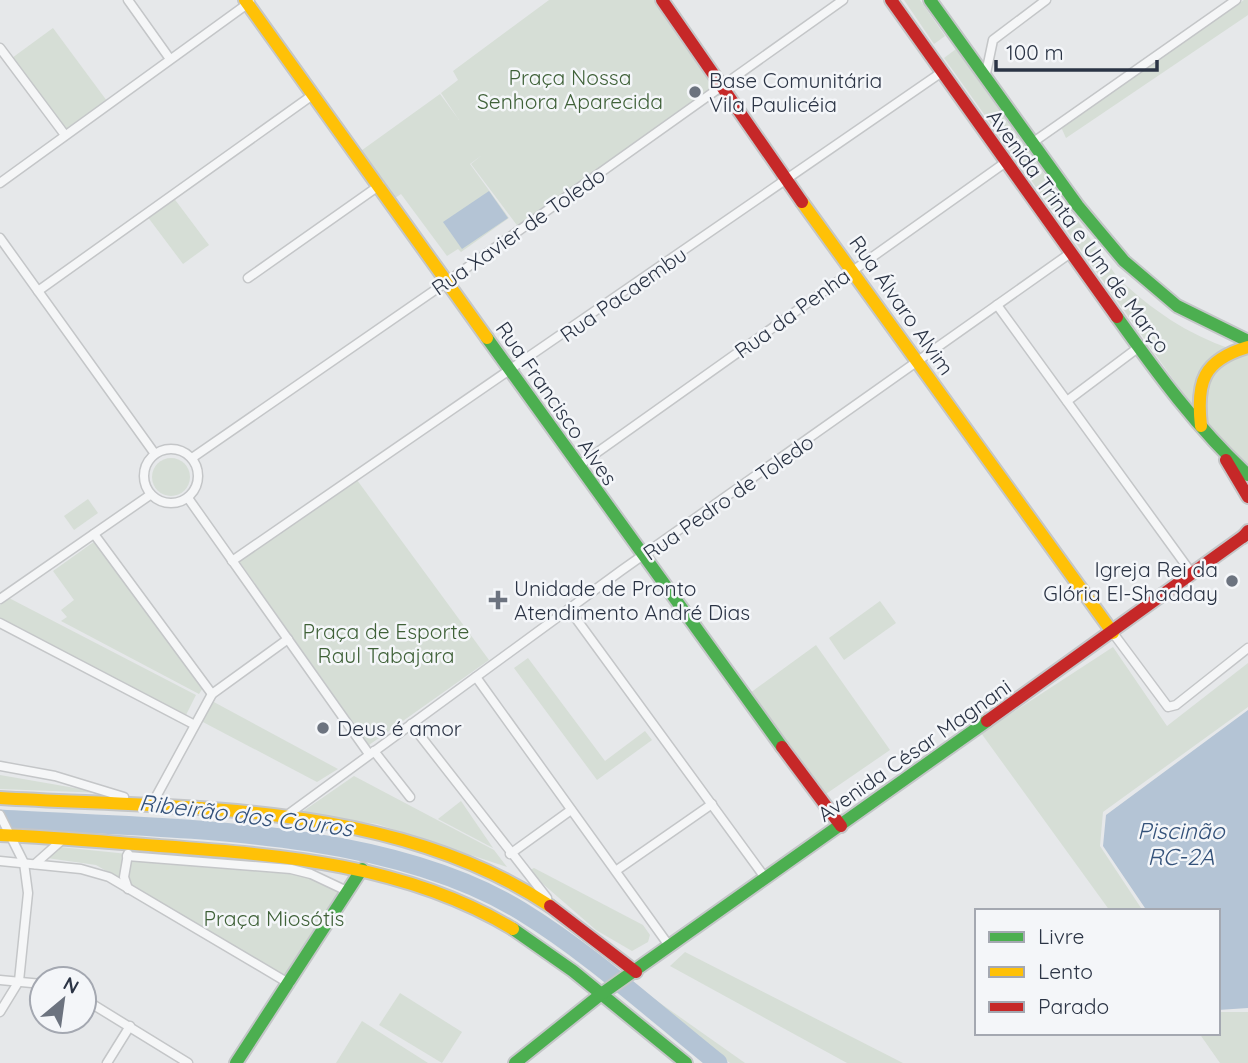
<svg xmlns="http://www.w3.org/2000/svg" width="1248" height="1063" font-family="Quicksand,sans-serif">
	<rect width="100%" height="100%" fill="#e6e8ea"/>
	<g fill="#d6ded6">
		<polygon points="549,0 659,0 719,85 519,228 471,164 482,155 470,164 509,218 461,252 458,249 447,256 401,194 392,200 358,153 440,94 459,120 441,93 458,80 453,71"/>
		<polygon points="904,0 920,0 945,36 934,44"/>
		<polygon points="1244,0 1248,0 1248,15 1066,138 1061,127"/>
		<polygon points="53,28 107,101 66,131 12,58"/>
		<path d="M956,49L1118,278C1152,310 1187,334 1231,349L1208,365L1195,410L944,58Z"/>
		<polygon points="173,197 209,245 183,264 147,216"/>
		<path d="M1248,352V467L1204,421C1204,382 1207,364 1248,352Z"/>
		<circle cx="171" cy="477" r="19"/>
		<polygon points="357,480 489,660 369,745 239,561"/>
		<polygon points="88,499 98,513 74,530 64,516"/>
		<polygon points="95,541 204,686 199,694 61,621 67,617 61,610 74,600 53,571"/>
		<polygon points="9,598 196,695 185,717 0,622 0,605"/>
		<polygon points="880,601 896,623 844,660 829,638"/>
		<polygon points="816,645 890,750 823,796 750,693"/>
		<polygon points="1113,647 1167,726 1248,663 1248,707 1103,812 1100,846 1143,911 1110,911 981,733"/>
		<polygon points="528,658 605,761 645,731 652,740 597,780 514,668"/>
		<polygon points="212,701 338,769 317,782 201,721"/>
		<polygon points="0,775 104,793 0,789"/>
		<polygon points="354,776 494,850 507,867 377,824 299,814"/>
		<polygon points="461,801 493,848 438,819"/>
		<polygon points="60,847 128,854 124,881 96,865 47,858"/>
		<polygon points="129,859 290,874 309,877 344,892 290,980 130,887 126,876"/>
		<polygon points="534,868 643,925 650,935 648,942 632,951 596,930 528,871"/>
		<polygon points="685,952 903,1063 847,1063 670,966"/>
		<polygon points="643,991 745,1063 730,1063 639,996"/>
		<polygon points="400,993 462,1032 442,1063 379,1025"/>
		<polygon points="1218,1012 1248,1012 1248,1063 1220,1063 1199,1033 1218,1033"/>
		<polygon points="362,1021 428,1063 336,1063"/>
	</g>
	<g fill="#b4c4d5">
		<polygon points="489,191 508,218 462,249 443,222"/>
		<polygon points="1248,710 1248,1008 1218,1010 1218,911 1147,911 1103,846 1106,815"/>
	</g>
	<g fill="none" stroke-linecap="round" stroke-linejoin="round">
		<path stroke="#b4c4d5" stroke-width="19" d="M0,819C161,829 380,825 521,911C591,954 654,1012 718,1063"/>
		<g stroke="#c4c6c8" stroke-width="11">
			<g id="street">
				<polyline points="128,0 170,59"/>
				<polyline points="0,48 65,135"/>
				<polyline points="985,78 993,40 1046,0"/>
				<polyline points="1032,143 1236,0"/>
				<polyline points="0,183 250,2"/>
				<polyline points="0,238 155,454"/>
				<polyline points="248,278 380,185"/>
				<polyline points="38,291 314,94"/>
				<polyline points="997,305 1193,575"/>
				<polyline points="1067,401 1139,347"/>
				<circle cx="171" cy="476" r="27"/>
				<polyline points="192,458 448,281 843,0"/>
				<polyline points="578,466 1006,162"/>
				<polyline points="188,498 369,754"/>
				<polyline points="94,534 212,694"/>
				<polyline points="232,561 942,72"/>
				<polyline points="0,599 150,495"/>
				<polyline points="569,609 766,879"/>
				<polyline points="0,623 193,724"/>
				<polyline points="1113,633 1168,707 1176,705 1248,648"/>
				<polyline points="476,677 670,947"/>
				<polyline points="411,724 547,898"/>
				<polyline points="374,751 410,797"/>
				<polyline points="0,766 55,776 124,797"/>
				<polyline points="151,806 212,694 288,639"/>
				<polyline points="0,815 24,863 28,893 19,981 0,1012"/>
				<polyline points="286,816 622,570 1072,252"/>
				<polyline points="510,854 571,810"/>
				<polyline points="127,856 291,869 311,874 347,891"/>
				<polyline points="0,861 81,869 109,877 290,984"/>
				<polyline points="35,864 62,840"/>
				<polyline points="617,870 712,804"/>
				<polyline points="128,889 124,877 128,854"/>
				<polyline points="0,980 42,984"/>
				<polyline points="84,999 188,1063"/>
				<polyline points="107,1063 130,1026"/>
			</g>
		</g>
		<g stroke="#c4c6c8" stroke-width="16">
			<g id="fast">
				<polyline points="930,0 1078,206 1124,261 1177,306 1248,341"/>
				<path d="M1117,317C1157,373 1197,428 1248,475"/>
				<polyline points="487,338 782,747"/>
				<polyline points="513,929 573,971 686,1063"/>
				<polyline points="236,1063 362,869"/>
				<polyline points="515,1063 600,995 987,721"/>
			</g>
		</g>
		<g stroke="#c4c6c8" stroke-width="16">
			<g id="slow">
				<polyline points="245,0 487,338"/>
				<polyline points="802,202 1113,633"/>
				<path d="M1201,426C1196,382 1203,360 1248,347"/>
				<path d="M0,798C183,809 391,800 550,906"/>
				<path d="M0,835C53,837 106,842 159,846C281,855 406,864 513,929"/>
			</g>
		</g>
		<g stroke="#c4c6c8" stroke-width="16">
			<g id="jam">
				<polyline points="662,0 802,202"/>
				<polyline points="891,0 1117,317"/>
				<polyline points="1226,460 1248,497"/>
				<polyline points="1243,537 1248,531"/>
				<polyline points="987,721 1248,533"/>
				<polyline points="782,747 841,826"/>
				<polyline points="550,906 636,972"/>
			</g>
		</g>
		<use href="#street" stroke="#f5f6f7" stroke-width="8"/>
		<use href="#fast" stroke="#4caf50" stroke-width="12"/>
		<use href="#slow" stroke="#ffc107" stroke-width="12"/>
		<use href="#jam" stroke="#c62828" stroke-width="12"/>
	</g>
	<g fill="#6c737f" stroke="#f4f6f9" stroke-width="2.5">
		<circle cx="695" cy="92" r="7"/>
		<circle cx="1232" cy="581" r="7"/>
		<path d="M494.5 589.5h7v7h7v7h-7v7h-7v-7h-7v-7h7z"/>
		<circle cx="323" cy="728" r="7"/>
	</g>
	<g text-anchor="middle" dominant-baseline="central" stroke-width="5" stroke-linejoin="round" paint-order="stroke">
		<g font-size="21" fill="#3f6138" stroke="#f4f6f9">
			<text x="570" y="77">Praça Nossa<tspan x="570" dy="24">Senhora Aparecida</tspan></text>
			<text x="386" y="631">Praça de Esporte<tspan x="386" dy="24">Raul Tabajara</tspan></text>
			<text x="274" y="918">Praça Miosótis</text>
		</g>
		<g font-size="21" fill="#2b3445" stroke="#f4f6f9" text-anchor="start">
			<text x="709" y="80">Base Comunitária<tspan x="709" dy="24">Vila Paulicéia</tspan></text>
			<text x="1218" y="569" text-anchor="end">Igreja Rei da<tspan x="1218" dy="24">Glória El-Shadday</tspan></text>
			<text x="514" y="588">Unidade de Pronto<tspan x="514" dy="24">Atendimento André Dias</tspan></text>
			<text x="337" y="728">Deus é amor</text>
		</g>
		<g font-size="21" fill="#2b3445" stroke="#f4f6f9">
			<text transform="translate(518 231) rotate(-35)">Rua Xavier de Toledo</text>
			<text transform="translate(1079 231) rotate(54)">Avenida Trinta e Um de Março</text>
			<text transform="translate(623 294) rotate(-35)">Rua Pacaembu</text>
			<text transform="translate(902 305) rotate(55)">Rua Álvaro Alvim</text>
			<text transform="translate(792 313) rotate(-36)">Rua da Penha</text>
			<text transform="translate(557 403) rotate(55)">Rua Francisco Alves</text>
			<text transform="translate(728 497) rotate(-35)">Rua Pedro de Toledo</text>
			<text transform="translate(914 750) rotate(-35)">Avenida César Magnani</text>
		</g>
		<g font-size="23" font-style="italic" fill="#34527a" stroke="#f4f6f9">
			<text transform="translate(246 815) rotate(7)">Ribeirão dos Couros</text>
			<text x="1181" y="830">Piscinão<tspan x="1181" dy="26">RC-2A</tspan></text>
		</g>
	</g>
	<rect x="975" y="909" width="245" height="126" fill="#f4f6f9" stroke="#a4a8b1" stroke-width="2"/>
	<rect x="989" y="932" width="35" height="10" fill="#4caf50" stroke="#a4a8b1" stroke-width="2"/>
	<text x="1038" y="944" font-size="21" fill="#2b3445">Livre</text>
	<rect x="989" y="967" width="35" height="10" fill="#ffc107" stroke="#a4a8b1" stroke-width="2"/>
	<text x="1038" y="979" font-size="21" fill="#2b3445">Lento</text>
	<rect x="989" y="1002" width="35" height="10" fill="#c62828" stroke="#a4a8b1" stroke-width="2"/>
	<text x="1038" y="1014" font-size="21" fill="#2b3445">Parado</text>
	<g transform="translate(63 1000) rotate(29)"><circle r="33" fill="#f4f6f9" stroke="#a4a8b1" stroke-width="2"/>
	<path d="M0-5L12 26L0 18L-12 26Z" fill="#6c737f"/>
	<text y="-10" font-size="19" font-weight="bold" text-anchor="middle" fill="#2b3445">N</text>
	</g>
	<path d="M996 60v10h161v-10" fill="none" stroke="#2b3445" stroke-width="3.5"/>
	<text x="1006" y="60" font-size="21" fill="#2b3445" stroke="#f4f6f9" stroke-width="5" paint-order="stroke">100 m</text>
</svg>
